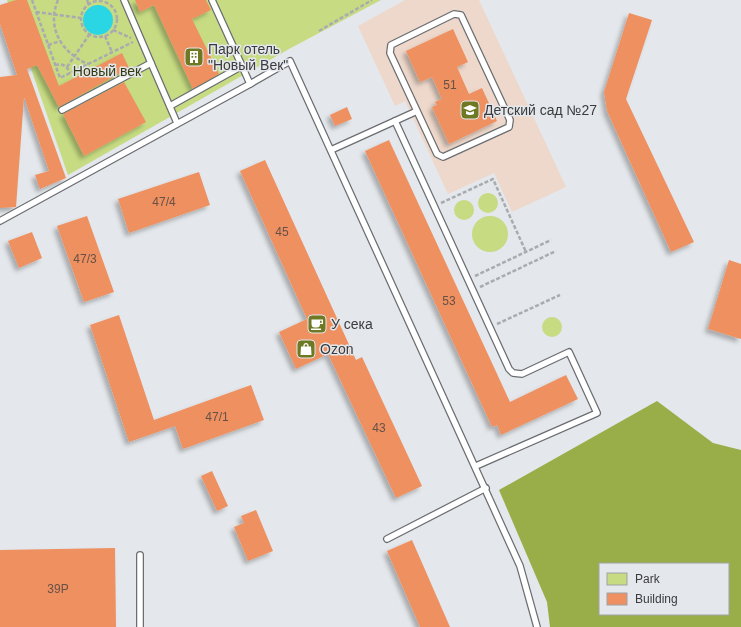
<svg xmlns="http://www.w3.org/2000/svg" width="741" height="627" font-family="Arial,sans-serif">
	<defs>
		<filter id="shadow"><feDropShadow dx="-3.5" dy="3.5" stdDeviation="2" flood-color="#0004"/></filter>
	</defs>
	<rect width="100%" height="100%" fill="#e4e7eb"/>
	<polygon fill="#eed8cb" points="405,0 479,0 566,187 512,212 494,173 448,194 405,101 395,106 358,26"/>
	<g fill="#c6db82">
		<polygon points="7,0 381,0 289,49 68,175"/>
		<circle cx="488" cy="203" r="10"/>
		<circle cx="464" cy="210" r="10"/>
		<circle cx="490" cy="234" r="18"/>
		<circle cx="552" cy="327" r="10"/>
	</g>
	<path fill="#99ae49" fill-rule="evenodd" d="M657,401L713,443L741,450V627H550L547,602L499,490ZM600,564H728V614H600Z"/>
	<circle fill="#2bd6e4" cx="98" cy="20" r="15"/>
	<g fill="#ee9061" filter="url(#shadow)">
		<polygon points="16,0 27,0 59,86 122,53 129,68 59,107 37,65 27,69 66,178 40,189 35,175 49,171 24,97 16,207 0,208 0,77 17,75 0,24 0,5"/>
		<polygon points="135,0 206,0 211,10 192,19 219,74 193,89 154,5 140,12"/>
		<polygon points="629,13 652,20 626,99 694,242 671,252 607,111 604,92"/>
		<polygon points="453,29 468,62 457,67 469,94 482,88 497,121 449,144 432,107 437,105 435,102 442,99 432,77 420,82 406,51"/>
		<polygon points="124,82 146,122 84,156 63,114"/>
		<polygon points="347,107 352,119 335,126 330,115"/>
		<polygon points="389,140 510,402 566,375 578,399 501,435 497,425 492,427 365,151"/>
		<polygon points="265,160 356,360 362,357 422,486 396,498 328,354 296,369 279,332 307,319 240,171"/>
		<polygon points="199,172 210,205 129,233 118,199"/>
		<polygon points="87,216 114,292 84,302 57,226"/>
		<polygon points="32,232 42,258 19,268 8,241"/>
		<polygon points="729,260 741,264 741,339 708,329"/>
		<polygon points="119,315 154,420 251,385 264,420 183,449 175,426 129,442 90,325"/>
		<polygon points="212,471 228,506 217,511 201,476"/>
		<polygon points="256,510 273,551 248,561 234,527 244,523 241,516"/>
		<polygon points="412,540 450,627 420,627 387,551"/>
		<polygon points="115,548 116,627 0,627 0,550"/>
	</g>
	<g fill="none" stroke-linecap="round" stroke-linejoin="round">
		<g stroke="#6b6e71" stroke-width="8">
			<g id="lane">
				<polyline points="212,0 242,66"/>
				<polyline points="151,63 177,123"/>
				<polyline points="250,84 290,61 520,566 537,627"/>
				<polyline points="62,110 151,63 124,0"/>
				<polyline points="395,121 417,111 437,154 443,157 509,127 510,120 461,15 454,14 391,45 390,53 417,111"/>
				<polyline points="331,150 395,121 509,369 513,373 522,374 569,352 597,413 476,466"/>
				<polyline points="0,221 250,84 242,66 170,106"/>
				<polyline points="387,539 486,488"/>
				<polyline points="140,555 140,627"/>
			</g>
		</g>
		<g stroke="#a9abaf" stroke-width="2.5" stroke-dasharray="4 2" stroke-linecap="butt">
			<polyline points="32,0 60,78 133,42"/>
			<path d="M58,0C46,28 62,53 88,64"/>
			<polyline points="87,0 89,5"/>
			<circle cx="99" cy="19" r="18"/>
			<polyline points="36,12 81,18"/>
			<polyline points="113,30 131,38"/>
			<polyline points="319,31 372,0"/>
			<polyline points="105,36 112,52"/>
			<polyline points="48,45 60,41"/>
			<path d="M55,65C63,63 67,66 70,73"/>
			<polyline points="67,67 89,35"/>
			<polyline points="441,203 493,179 526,252"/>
			<polyline points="475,276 551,240"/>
			<polyline points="480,287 556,251"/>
			<polyline points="497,324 560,295"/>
		</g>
		<use href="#lane" stroke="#fff" stroke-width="5.5"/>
	</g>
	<defs>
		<g id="building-square" transform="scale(1)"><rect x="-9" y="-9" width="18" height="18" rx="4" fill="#6f7924" stroke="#e4e7eb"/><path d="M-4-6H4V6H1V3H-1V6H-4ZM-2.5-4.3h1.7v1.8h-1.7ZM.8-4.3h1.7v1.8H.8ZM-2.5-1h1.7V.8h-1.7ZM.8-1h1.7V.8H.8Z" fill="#fff"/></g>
		<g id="school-square" transform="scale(1)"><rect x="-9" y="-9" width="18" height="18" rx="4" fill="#6f7924" stroke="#e4e7eb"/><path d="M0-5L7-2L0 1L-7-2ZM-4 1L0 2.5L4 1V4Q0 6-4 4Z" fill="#fff"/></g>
		<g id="cafe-square" transform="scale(1)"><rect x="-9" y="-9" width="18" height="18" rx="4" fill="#6f7924" stroke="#e4e7eb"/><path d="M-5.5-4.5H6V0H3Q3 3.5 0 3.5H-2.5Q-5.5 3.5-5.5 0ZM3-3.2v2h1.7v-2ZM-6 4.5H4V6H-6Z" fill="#fff"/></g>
		<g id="shop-square" transform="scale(1)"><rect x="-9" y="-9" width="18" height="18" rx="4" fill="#6f7924" stroke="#e4e7eb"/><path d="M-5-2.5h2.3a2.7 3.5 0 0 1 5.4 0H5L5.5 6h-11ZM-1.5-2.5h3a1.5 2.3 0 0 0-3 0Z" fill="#fff"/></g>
	</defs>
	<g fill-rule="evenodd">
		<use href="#building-square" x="194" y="57"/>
		<use href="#school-square" x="470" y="110"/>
		<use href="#cafe-square" x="317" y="324"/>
		<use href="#shop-square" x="306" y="349"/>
	</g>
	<g text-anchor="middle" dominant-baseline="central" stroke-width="3" stroke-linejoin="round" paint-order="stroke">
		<g font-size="12" fill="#675046">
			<text x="450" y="85">51</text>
			<text x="164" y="202">47/4</text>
			<text x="282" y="232">45</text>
			<text x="85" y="259">47/3</text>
			<text x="449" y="301">53</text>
			<text x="217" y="417">47/1</text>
			<text x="379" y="428">43</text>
			<text x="58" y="589">39Р</text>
		</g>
		<g font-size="14" fill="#3a3b3d" stroke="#e4e7eb" text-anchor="start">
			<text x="208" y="49">Парк отель<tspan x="208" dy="16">"Новый Век"</tspan></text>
			<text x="484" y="110">Детский сад №27</text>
			<text x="331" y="324">У сека</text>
			<text x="320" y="349">Ozon</text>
		</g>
		<g font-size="14" fill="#323a10" stroke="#e4e7eb">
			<text x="107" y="71">Новый век</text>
		</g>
	</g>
	<rect x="599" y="563" width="130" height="52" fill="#e4e7eb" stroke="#a0a2a5"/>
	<rect x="607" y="573" width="20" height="12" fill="#c6db82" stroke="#a0a2a5"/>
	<text x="635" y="583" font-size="12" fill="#3a3b3d">Park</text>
	<rect x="607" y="593" width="20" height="12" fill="#ee9061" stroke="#a0a2a5"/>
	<text x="635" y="603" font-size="12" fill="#3a3b3d">Building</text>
</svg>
